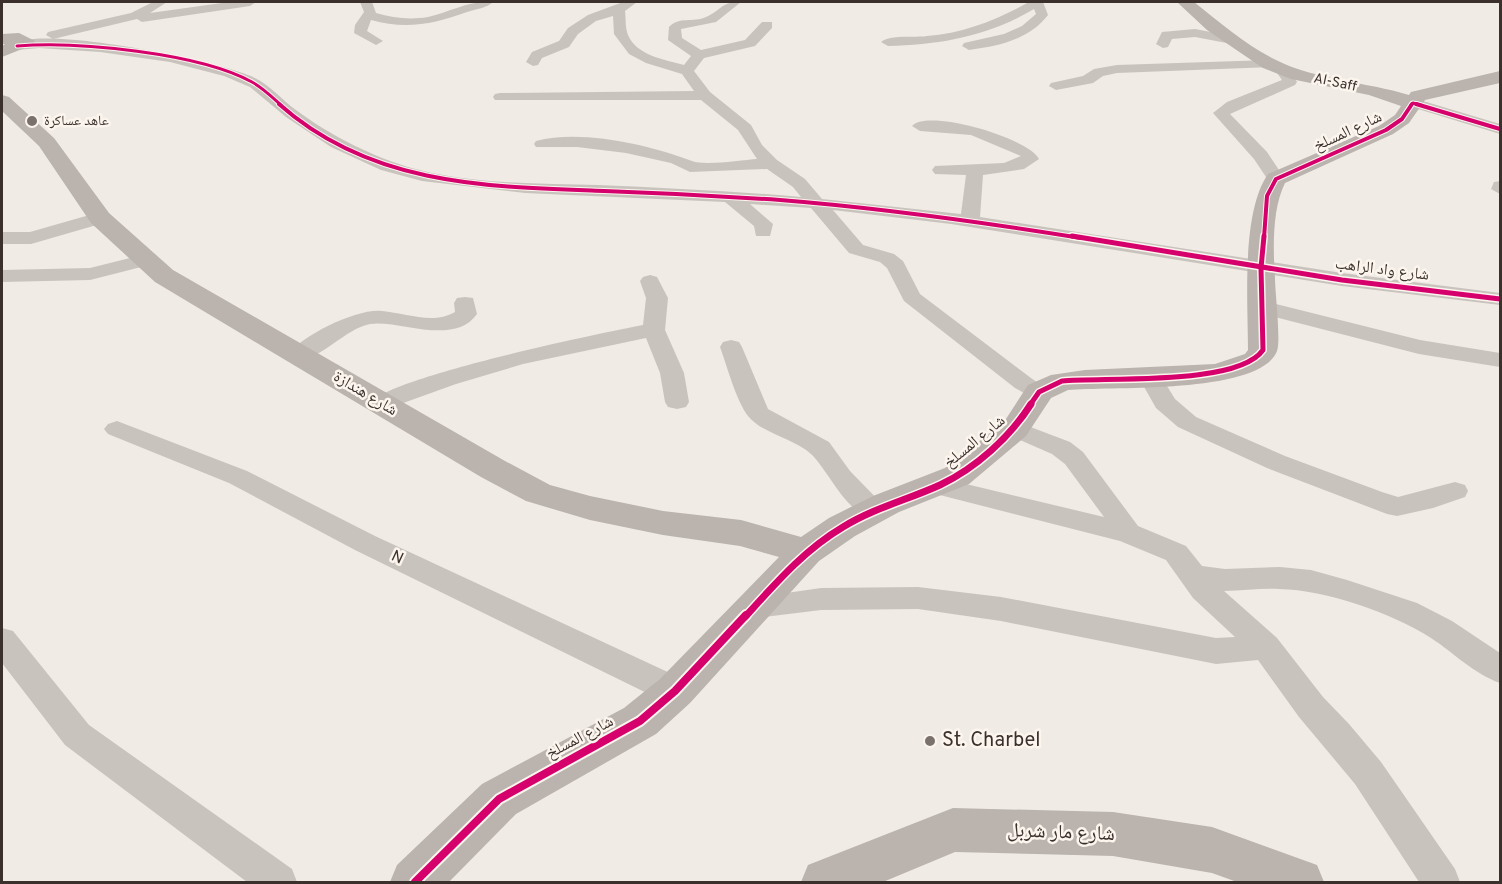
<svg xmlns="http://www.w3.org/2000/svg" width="1502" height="884" font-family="Overpass,'Noto Naskh Arabic',sans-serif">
	<rect width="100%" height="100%" fill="#f0ebe5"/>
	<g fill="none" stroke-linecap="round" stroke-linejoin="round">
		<g fill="#c9c3be" fill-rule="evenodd">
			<polygon points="153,2 167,2 150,13 229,2 256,2 250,6 142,22 137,19 53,39 46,35 48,32 131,13"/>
			<path d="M360,2H372L376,13C393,18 410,20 428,17C450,12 470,0 493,2C487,8 476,9 467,12C434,24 406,30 371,20L367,31L383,41L376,45L354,33L355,25L364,12Z"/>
			<path d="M623,2H637L625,11C626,19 625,27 628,35C636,55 665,60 684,65L691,56L668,40L669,27C679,16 693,23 706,17C722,10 720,2 741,2L716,22L681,29L682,38L701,50L745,40L762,22H772V28L755,46L704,58L694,71L710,92L751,125L762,145L777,160L805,179L822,199L961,214L966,175L935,174L932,170L935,166L1004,163L1021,156L971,135L920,131L912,126C927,108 1029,138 1039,159L1024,169L983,175L980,217L1342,273L1500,293V305L1342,286L951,224L833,210L863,245L894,254L903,261L920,294L1031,378L1051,392L1047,397L1039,399L1031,397L1015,388L904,301L887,268L880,262L849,253L811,208L750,204L773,224L770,236H756L754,226L725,202L525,193L422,181L381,170L331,147L286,117L250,87L224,76L170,62L100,52L39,48L17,50L10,46C33,22 221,62 253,77C270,85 282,100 296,110C320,128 347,143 375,155C443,185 524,183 598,185C666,188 733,191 801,197L793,187L767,169L690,172L671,163L626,153L577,147H536L534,144L536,141C582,129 649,145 692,161C705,166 742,160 757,159L738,130L701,100H495L493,97L495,94L500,93L694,91L682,74L646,63L629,54L614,34L613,16L596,21L578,34L569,47L542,58L538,65L533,66L526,62L532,52L559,41L568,28L588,15Z"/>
			<path d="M1029,2H1043L1048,15C1029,40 998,46 969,50L962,46L964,43L1004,34L1022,26L1036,14L1034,9C989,36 940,45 888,46L881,42C890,34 915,38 927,36C964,33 997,20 1029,2Z"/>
			<polygon points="1195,29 1237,37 1239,40 1232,44 1195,37 1172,39 1168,47 1163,48 1156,44 1162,32"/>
			<polygon points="1269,60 1276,64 1274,67 1117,73 1103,76 1093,83 1056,90 1049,86 1051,83 1083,76 1094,69 1117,65"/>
			<polygon points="1282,66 1287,67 1297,82 1295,85 1230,114 1267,152 1285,179 1276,184 1270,183 1254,159 1213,113 1227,102 1282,80 1275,70"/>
			<polygon points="1413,98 1500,124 1500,134 1408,106 1405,103"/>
			<polygon points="1500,181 1500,194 1491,189 1494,182"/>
			<polygon points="100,212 107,214 109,218 107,222 31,244 2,244 2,232 30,232"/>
			<polygon points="146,254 153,256 156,260 153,264 90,280 2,282 2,270 90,268"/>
			<path d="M650,275L657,277L668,298L665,330L684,373L689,402L686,407L677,409L668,407L665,402L660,373L646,338L523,364L456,384L381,411L372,409L369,404C387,377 601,333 643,325L646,298L640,281L643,277Z"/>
			<path d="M465,297L473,298L477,314C454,347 398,319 370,324C343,329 316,366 291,360L288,355C302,335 358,308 382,311C406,313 433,325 455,312L454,303L457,298Z"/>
			<polygon points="1260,300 1420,340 1500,353 1500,367 1419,354 1252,311 1249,306 1252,301"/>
			<path d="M731,340L739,342L742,347L768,409L829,442L850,471L888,510L884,517C851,526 831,473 811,454C795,439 761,433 748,416C736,400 727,366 720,347L723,342Z"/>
			<polygon points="1151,371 1159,373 1175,399 1196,417 1285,456 1382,492 1398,497 1455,482 1465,485 1468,491 1465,497 1433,508 1397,516 1387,514 1267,468 1178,427 1156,408 1139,378 1143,373"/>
			<polygon points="117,421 247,471 375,536 687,681 692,691 687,701 675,705 663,701 355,550 229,483 108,434 104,429 108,424"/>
			<path d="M1015,421L1070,442L1083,452L1138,526L1186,546L1202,566L1225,569L1280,567L1311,570L1347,580L1417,603L1452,621L1500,653V683C1474,674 1454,653 1431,638C1392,613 1326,590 1279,589C1261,588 1243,591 1224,591L1277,638L1323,697L1349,724L1381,762L1455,869L1460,882H1419L1355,784L1299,717L1258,660L1216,664L1001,621L918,609L821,610L756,618L745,615L741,607L745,599L821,588L918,587L1001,597L1216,638L1235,637L1193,598L1166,560L1120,541L928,492L924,486L928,480L937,477L1104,517L1065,464L1052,454L1006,434L1002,429L1006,424Z"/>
			<polygon points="2,628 13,631 89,725 292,869 297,882 247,882 65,745 2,663"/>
		</g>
		<g fill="#bab3ae" fill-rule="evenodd">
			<path d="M1177,2H1194C1219,22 1247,46 1276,60C1315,80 1367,82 1409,95L1411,92L1500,71V83L1425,100L1409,123L1393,134L1285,183C1272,209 1273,249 1275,278C1275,292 1281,340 1277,351C1260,395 1110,386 1068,390L1051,398L1026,436L969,484L899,512L855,536L819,561L690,703L656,734L516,814L449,882H390L397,865L482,784L624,708L660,679L779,557L740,546L663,535L590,520L526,501L481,477L155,282L91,223L39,146L2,111V95L9,97L54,138L109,213L173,270L505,461L550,485L590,496L663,511L741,520L801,537L829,518L873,496L945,468L1004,422L1028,385L1051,375L1085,370L1215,364L1245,354L1248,350C1248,302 1241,213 1268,174L1379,126L1395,115L1401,106L1369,95L1291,79L1263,68L1207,30Z"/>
			<polygon points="19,33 35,41 32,45 2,57 2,46 5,44 2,44 2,34"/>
			<polygon points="953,808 1113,812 1212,827 1317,865 1324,882 1237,882 1212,873 1113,856 955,852 883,882 801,882 808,865"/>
		</g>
		<g stroke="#fbf5ee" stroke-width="5">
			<g id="cycleway-far4">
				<path d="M17,46C77,41 199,53 252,82C263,88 272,97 281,105"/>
				<polyline points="1411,105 1413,103 1421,105"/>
			</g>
		</g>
		<g stroke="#fbf5ee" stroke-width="6">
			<g id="cycleway-far3">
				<path d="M279,104C371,186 488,187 604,191C663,193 722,196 780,200C881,208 981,222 1081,238"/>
				<polyline points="1416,104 1500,129"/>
				<polyline points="1264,238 1267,196 1276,179 1386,130 1402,119 1412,104"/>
			</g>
		</g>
		<g stroke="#fbf5ee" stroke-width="8">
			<g id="cycleway-far2">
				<polyline points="1072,236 1342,280 1500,299"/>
				<path d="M1030,405L1039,392L1062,381C1107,377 1238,386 1263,350L1261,268L1264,236"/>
			</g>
		</g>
		<g stroke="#fbf5ee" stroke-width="10">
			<path id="cycleway-far1" d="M745,617C775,584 804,550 843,527C874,508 907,500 940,485C976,468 1010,437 1031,404"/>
		</g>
		<g stroke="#fbf5ee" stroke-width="12">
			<polyline id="cycleway" points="415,882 499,799 640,721 675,691 746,615"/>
		</g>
		<use href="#cycleway-far4" stroke="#d6006c" stroke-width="3"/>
		<use href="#cycleway-far3" stroke="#d6006c" stroke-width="4"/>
		<use href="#cycleway-far2" stroke="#d6006c" stroke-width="5"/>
		<use href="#cycleway-far1" stroke="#d6006c" stroke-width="7"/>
		<use href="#cycleway" stroke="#d6006c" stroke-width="8"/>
	</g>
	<g fill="#7a716c" stroke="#fbf5ee" stroke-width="2">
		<circle cx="32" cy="121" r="6"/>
		<circle cx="930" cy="741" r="6"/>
	</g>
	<g text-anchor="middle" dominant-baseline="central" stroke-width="5" stroke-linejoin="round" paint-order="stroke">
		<g font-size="14" fill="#3b302b" stroke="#fbf5ee">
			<text transform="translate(1335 83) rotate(12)">Al-Saff</text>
		</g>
		<g font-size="14" fill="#3b302b" stroke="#fbf5ee" text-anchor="start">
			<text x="44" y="121">عاهد عساكرة</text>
		</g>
		<g font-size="16" fill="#3b302b" stroke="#fbf5ee">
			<text transform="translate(1348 132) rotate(-25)">شارع المسلخ</text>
			<text transform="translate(1382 270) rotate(7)">شارع واد الراهب</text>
			<text transform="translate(365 394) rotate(31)">شارع هندازة</text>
			<text transform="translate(975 442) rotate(-39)">شارع المسلخ</text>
			<text transform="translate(397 558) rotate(25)">N</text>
			<text transform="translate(580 738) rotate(-28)">شارع المسلخ</text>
		</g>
		<g font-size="20" fill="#3b302b" stroke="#fbf5ee" text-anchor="start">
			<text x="942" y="741">St. Charbel</text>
		</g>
		<g font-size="20" fill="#3b302b" stroke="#fbf5ee">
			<text transform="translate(1061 833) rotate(2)">شارع مار شربل</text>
		</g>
	</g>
	<rect width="1502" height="884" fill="none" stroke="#3b302b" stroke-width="6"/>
</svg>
